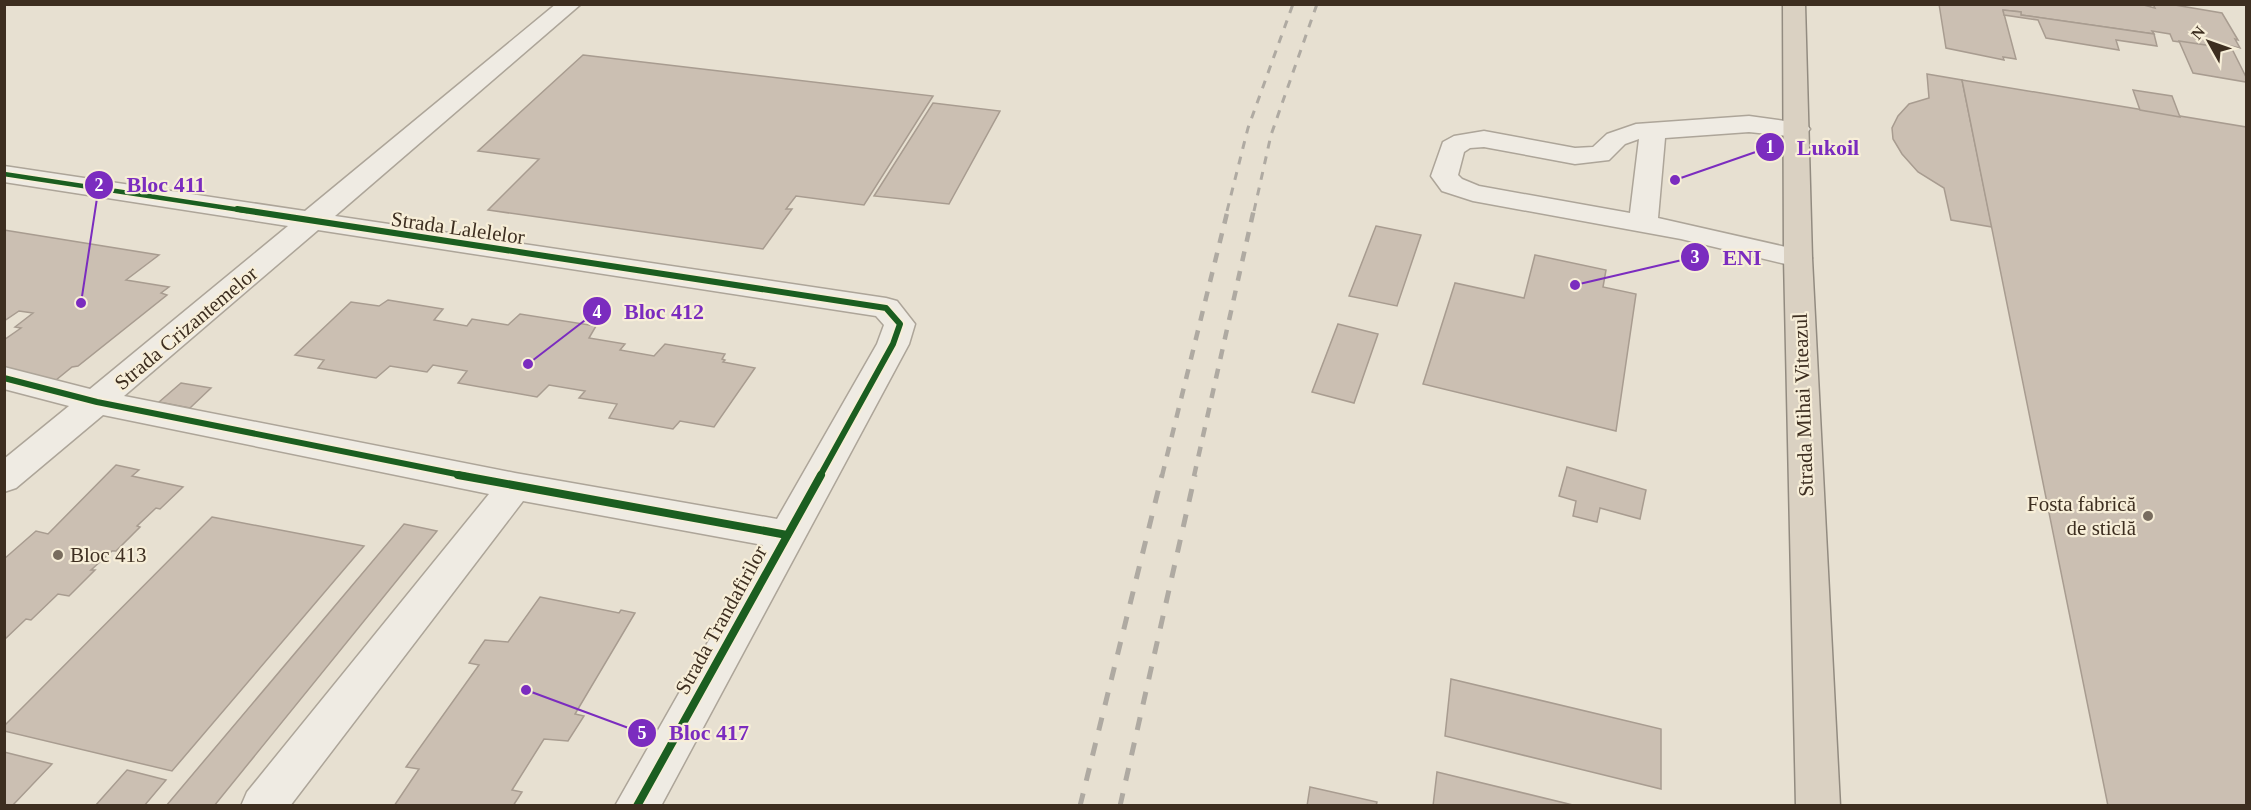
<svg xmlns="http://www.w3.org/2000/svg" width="2251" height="810" font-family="'Times New Roman',serif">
	<rect width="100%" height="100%" fill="#e7e0d1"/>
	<g fill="#cbbfb2" stroke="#a89c90" stroke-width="1.5">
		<polygon points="1939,4 2140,4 2155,8 2153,4 2169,4 2222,13 2238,40 2235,39 2240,48 2231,46 2232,49 2173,41 2170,34 2152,31 2154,34 2021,15 2021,12 2003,10 2016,59 2003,57 2004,60 1946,48"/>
		<polygon points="2003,10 2021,12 2021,15 2154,34 2157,46 2116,40 2119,50 2046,38 2038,20 2004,15"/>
		<polygon points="2179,41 2232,49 2246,77 2246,82 2193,73"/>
		<polygon points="583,55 933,96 864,205 796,196 786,209 792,209 763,249 488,210 539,159 478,151"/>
		<polygon points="1927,74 1962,80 1992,227 1951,220 1944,188 1918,172 1902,154 1893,139 1892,128 1898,116 1909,104 1929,98"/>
		<polygon points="1962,80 2246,127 2246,806 2108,806"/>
		<polygon points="2133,90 2172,96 2180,117 2140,110"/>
		<polygon points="933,103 1000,111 949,204 874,196"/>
		<polygon points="1376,226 1421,235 1397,306 1349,296"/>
		<polygon points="4,230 159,255 126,280 169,287 161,293 167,295 78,366 72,367 56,380 4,371 4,340 21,328 15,327 33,313 19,311 4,321"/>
		<polygon points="1535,255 1606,270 1603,287 1636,294 1616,431 1423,384 1455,283 1524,298"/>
		<polygon points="388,300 443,309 434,320 467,326 472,319 508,325 520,314 596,326 589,338 625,344 620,350 654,356 665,344 725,354 722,359 725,360 723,362 755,368 714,427 680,421 673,429 609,418 617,404 579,398 585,391 549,385 537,397 458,383 467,371 433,365 427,372 390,366 376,378 318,368 324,360 295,355 351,302 379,306"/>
		<polygon points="1338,324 1378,334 1354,403 1312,392"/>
		<polygon points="181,383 211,388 190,408 159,402"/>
		<polygon points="116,465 139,470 132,476 183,487 160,509 156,508 137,526 140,527 116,551 112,551 91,570 95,570 69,596 58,594 31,620 26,619 4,640 4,559 36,531 48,534"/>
		<polygon points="1567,467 1646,490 1640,519 1600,508 1597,522 1573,516 1576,501 1559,496"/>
		<polygon points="212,517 364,546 172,771 4,731 4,726"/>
		<polygon points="404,524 437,531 214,806 166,806"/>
		<polygon points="540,597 619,613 621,610 635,613 575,714 584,716 568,741 544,739 512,790 522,792 513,806 394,806 419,769 406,767 479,665 469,663 485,640 508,642"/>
		<polygon points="1451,679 1661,729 1661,789 1445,736"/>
		<polygon points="4,752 52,764 12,806 4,806"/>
		<polygon points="127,770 166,780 144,806 95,806"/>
		<polygon points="1437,772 1577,806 1433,806"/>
		<polygon points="1310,787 1377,802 1376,806 1307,806"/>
	</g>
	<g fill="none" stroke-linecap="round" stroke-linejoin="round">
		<g stroke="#ada599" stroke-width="3">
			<g id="minor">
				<path d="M556,4H581L335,216L886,298L897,301L915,324L909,344L661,806H615L763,545L523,501L290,806H241L247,792L489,494L103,415L16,488L4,492V459L69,406L4,389V367L90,389L288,226L4,182V166L305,211ZM318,230L876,316L884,325L877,344L777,519L515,473L124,396Z"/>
				<path d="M1749,116L1806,124L1810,129L1806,134L1797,137L1749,132L1665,138L1658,218L1808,252L1812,258L1808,264L1798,267L1681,239L1473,201L1442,191L1431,176L1443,142L1454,136L1484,131L1575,148L1593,147L1607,134L1636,124ZM1639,139L1630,213L1479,186L1462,179L1458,175L1464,152L1470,148L1484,147L1575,164L1609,160L1625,144Z"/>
			</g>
		</g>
		<g stroke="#928b80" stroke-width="3">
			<polygon id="highway" points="1783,4 1805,4 1812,258 1840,806 1796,806 1784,258"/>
		</g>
		<use href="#minor" fill="#efebe3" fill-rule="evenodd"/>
		<use href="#highway" fill="#dad1c2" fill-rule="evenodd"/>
		<g stroke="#afaaa2" stroke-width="3" stroke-dasharray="8 8" stroke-linecap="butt">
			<polyline points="1227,211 1248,128 1293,4"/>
			<polyline points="1254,211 1271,135 1317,4"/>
		</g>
		<g stroke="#afaaa2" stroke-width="4.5" stroke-dasharray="10 10" stroke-linecap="butt">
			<polyline points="1162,476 1228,209"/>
			<polyline points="1194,476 1254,209"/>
		</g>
		<g stroke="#afaaa2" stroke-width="5" stroke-dasharray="13 13" stroke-linecap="butt">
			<polyline points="1080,806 1162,475"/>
			<polyline points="1120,806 1195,475"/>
		</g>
		<g stroke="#f7eed8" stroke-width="8">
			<polyline id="cycleway-far2" points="4,174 247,211"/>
		</g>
		<g stroke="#f7eed8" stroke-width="10">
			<g id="cycleway-far1">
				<polyline points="237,209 886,308 900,324 893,344 820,476"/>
				<polyline points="4,378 97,402 466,476"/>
			</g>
		</g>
		<g stroke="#f7eed8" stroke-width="11">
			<g id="cycleway">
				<polyline points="458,475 787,535"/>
				<polyline points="637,806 821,475"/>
			</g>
		</g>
		<use href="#cycleway-far2" stroke="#1b5e20" stroke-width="4.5"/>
		<use href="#cycleway-far1" stroke="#1b5e20" stroke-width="6"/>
		<use href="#cycleway" stroke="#1b5e20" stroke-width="8"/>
	</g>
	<g fill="#786c5e" stroke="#f7eed8" stroke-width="2">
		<circle cx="2148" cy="516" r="6"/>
		<circle cx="58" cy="555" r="6"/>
	</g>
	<g text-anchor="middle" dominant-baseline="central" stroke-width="4.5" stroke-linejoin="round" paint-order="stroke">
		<g font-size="21" fill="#3d2e20" stroke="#f7eed8">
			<text transform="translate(458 228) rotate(8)">Strada Lalelelor</text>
			<text transform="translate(186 328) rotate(-40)">Strada Crizantemelor</text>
			<text transform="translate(1803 405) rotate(-92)">Strada Mihai Viteazul</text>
			<text transform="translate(721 620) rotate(-61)">Strada Trandafirilor</text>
		</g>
		<g font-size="21" fill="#3d2e20" stroke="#f7eed8" text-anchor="end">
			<text x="2136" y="504">Fosta fabrică<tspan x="2136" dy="24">de sticlă</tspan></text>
			<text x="70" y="555" text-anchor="start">Bloc 413</text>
		</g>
	</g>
	<path fill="none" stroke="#7b2cbf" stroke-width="2" d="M1675 180L1770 147M81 303L99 185M1575 285L1695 257M528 364L597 311M526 690L642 733"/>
	<g fill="#7b2cbf" stroke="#f7eed8" stroke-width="2">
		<circle cx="1675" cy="180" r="6"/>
		<circle cx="81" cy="303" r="6"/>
		<circle cx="1575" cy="285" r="6"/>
		<circle cx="528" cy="364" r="6"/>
		<circle cx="526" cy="690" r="6"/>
		<circle cx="1770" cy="147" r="15"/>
		<circle cx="99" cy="185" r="15"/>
		<circle cx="1695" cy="257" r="15"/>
		<circle cx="597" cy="311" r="15"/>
		<circle cx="642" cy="733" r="15"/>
	</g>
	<g font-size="18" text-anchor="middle" font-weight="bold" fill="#fff">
		<text x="1770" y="153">1</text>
		<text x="99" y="191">2</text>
		<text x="1695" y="263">3</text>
		<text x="597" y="318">4</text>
		<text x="642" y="739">5</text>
	</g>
	<g font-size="22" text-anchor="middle" font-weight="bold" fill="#7b2cbf" stroke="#f7eed8" stroke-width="4.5" stroke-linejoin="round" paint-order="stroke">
		<text x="1828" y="155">Lukoil</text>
		<text x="166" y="192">Bloc 411</text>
		<text x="1742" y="265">ENI</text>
		<text x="664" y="319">Bloc 412</text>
		<text x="709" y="740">Bloc 417</text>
	</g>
	<rect width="2251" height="810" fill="none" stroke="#3d2e20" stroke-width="12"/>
	<g transform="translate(2209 42) rotate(310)" stroke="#f7eed8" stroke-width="4.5" paint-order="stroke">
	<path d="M0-4.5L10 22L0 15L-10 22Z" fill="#3d2e20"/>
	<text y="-9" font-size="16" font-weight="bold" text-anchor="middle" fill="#3d2e20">N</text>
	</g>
</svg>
